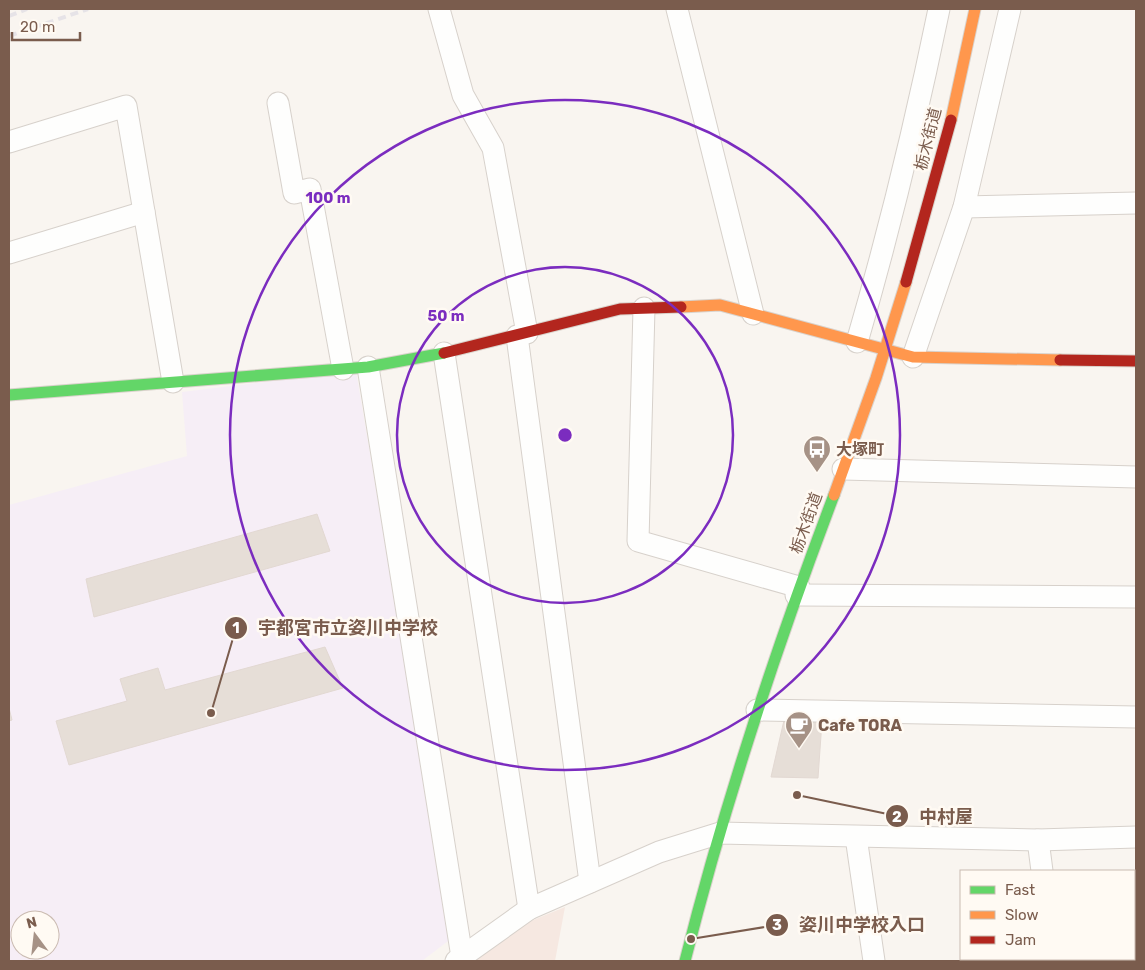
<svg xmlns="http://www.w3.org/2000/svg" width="1145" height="970" font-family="Rubik,'Noto Sans JP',sans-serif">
	<rect width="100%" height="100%" fill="#f9f5f0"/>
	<polygon fill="#f6e8e1" points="565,907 555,961 470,961 531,921"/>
	<path fill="#f6eef6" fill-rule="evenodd" d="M356,371L452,938L422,961H9V505L187,456L182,392ZM20,920H50V950H20Z"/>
	<g fill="#e6ded7" stroke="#e2d8d2">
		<polygon points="317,514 330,551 94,617 86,579"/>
		<polygon points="325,647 343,688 69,765 56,721 127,701 120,679 158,668 165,690"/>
		<polygon points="9,708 12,720 9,721"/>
		<polygon points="785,716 822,721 818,778 771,777"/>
	</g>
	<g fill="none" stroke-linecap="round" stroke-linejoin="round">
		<g stroke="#d7d1cb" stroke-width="23">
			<g id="street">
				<polyline points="439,9 463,95 493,148 527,333"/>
				<polyline points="677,9 753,314"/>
				<polyline points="278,103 294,193 310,189 343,369"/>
				<polyline points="9,142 126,106 173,382"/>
				<polyline points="964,207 1136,203"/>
				<polyline points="9,253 144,212"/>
				<polyline points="644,308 638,541 799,587"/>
				<polyline points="517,336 590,882"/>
				<path d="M857,342C889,232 916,121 939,9"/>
				<polyline points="444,353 529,909"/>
				<polyline points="913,357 964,207 1010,9"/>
				<polyline points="368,367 462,957"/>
				<polyline points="843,469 1136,477"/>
				<polyline points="796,595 1136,597"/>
				<polyline points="757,710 1136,717"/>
				<polyline points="856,837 874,961"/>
				<polyline points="1038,840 1042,871"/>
				<polyline points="1054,959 1054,961"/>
				<polyline points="456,961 529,909 659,852 720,833 1038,840 1136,837"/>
			</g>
		</g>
		<g stroke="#d9d2cb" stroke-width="13">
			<g id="fast">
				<polyline points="9,395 368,367 444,353"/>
				<path d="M685,961C725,802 776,648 834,495"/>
			</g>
		</g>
		<g stroke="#d9d2cb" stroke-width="13">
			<g id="slow">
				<polyline points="951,120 975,9"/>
				<polyline points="681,307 720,305 913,357 1060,360"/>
				<polyline points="834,495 876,378 906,282"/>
			</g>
		</g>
		<g stroke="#d9d2cb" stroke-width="13">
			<g id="jam">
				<polyline points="906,282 951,120"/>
				<polyline points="444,353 620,309 681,307"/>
				<polyline points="1060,360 1136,361"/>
			</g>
		</g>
		<use href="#street" stroke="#fefefd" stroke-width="21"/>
		<use href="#fast" stroke="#63d668" stroke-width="11"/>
		<use href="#slow" stroke="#ff974d" stroke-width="11"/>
		<use href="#jam" stroke="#b3261e" stroke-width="11"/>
		<g stroke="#e6e3e7" stroke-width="4" stroke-dasharray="8 5" stroke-linecap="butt">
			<polyline points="9,16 27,9"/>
			<polyline points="9,36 88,9"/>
		</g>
	</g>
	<g fill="none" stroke="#7b2cbf" stroke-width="2.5">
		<circle cx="565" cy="435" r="168"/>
		<circle cx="565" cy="435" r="335"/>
	</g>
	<defs>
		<g id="bus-pin" transform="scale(1.4375)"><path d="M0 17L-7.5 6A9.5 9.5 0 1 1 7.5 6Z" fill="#a69286" stroke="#fffaf3"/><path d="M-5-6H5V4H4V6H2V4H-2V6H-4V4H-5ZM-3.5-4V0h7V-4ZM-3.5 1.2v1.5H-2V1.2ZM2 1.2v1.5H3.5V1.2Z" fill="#fff"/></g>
		<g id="cafe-pin" transform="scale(1.4375)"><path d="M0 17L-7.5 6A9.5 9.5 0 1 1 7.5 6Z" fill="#a69286" stroke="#fffaf3"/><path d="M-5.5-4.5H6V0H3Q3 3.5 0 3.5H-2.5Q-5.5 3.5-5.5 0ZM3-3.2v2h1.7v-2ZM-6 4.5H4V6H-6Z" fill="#fff"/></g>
	</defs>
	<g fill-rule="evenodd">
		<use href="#bus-pin" x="817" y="449"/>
		<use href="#cafe-pin" x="799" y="725"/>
	</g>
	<g text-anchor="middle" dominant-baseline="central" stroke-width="5" stroke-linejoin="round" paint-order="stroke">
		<g font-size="16" fill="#7a5c4d" stroke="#fffaf3">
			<text transform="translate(928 139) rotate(-76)">栃木街道</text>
			<text transform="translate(806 523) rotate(-70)">栃木街道</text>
		</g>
		<g font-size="16" font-weight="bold" fill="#7a5c4d" stroke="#fffaf3" text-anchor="start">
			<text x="836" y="449">大塚町</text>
			<text x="818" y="725">Cafe TORA</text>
		</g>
	</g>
	<circle cx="565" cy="435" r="8" fill="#7b2cbf" stroke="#fffaf3" stroke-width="2.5"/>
	<g font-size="15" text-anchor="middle" font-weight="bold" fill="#7b2cbf" stroke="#fffaf3" stroke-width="5" stroke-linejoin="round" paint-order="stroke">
		<text x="328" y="203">100 m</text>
		<text x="446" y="321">50 m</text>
	</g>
	<path fill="none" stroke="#7a5c4d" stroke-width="2" d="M211 713L236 628M797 795L897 816M691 939L777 925"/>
	<g fill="#7a5c4d" stroke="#fffaf3" stroke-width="2">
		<circle cx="211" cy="713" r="5"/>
		<circle cx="797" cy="795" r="5"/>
		<circle cx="691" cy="939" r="5"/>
		<circle cx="236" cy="628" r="12"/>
		<circle cx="897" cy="816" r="12"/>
		<circle cx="777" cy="925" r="12"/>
	</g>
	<g font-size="15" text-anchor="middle" font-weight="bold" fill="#fff">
		<text x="236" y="633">1</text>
		<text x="897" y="822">2</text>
		<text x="777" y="930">3</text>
	</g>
	<g font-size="18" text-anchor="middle" font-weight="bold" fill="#7a5c4d" stroke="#fffaf3" stroke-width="5" stroke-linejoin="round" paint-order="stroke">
		<text x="348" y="634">宇都宮市立姿川中学校</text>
		<text x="946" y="823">中村屋</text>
		<text x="862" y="931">姿川中学校入口</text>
	</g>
	<rect width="1145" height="970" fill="none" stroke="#7a5c4d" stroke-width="20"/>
	<rect x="960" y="870" width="175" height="90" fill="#fffaf3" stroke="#cabbb1"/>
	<rect x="970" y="886" width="25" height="8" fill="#63d668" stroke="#cabbb1"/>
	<text x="1005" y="895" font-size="15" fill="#7a5c4d">Fast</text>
	<rect x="970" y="911" width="25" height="8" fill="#ff974d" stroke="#cabbb1"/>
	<text x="1005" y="920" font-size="15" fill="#7a5c4d">Slow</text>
	<rect x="970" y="936" width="25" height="8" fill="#b3261e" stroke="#cabbb1"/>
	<text x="1005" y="945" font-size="15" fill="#7a5c4d">Jam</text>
	<g transform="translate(35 935) rotate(345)"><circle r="24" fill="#fffaf3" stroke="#cabbb1"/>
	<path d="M0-4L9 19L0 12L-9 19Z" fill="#a69286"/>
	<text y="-8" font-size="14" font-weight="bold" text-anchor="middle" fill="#7a5c4d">N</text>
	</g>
	<path d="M12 32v8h68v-8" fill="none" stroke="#7a5c4d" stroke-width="2.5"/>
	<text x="20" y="32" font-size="15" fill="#7a5c4d" stroke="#fffaf3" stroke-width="4" paint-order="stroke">20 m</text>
</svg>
